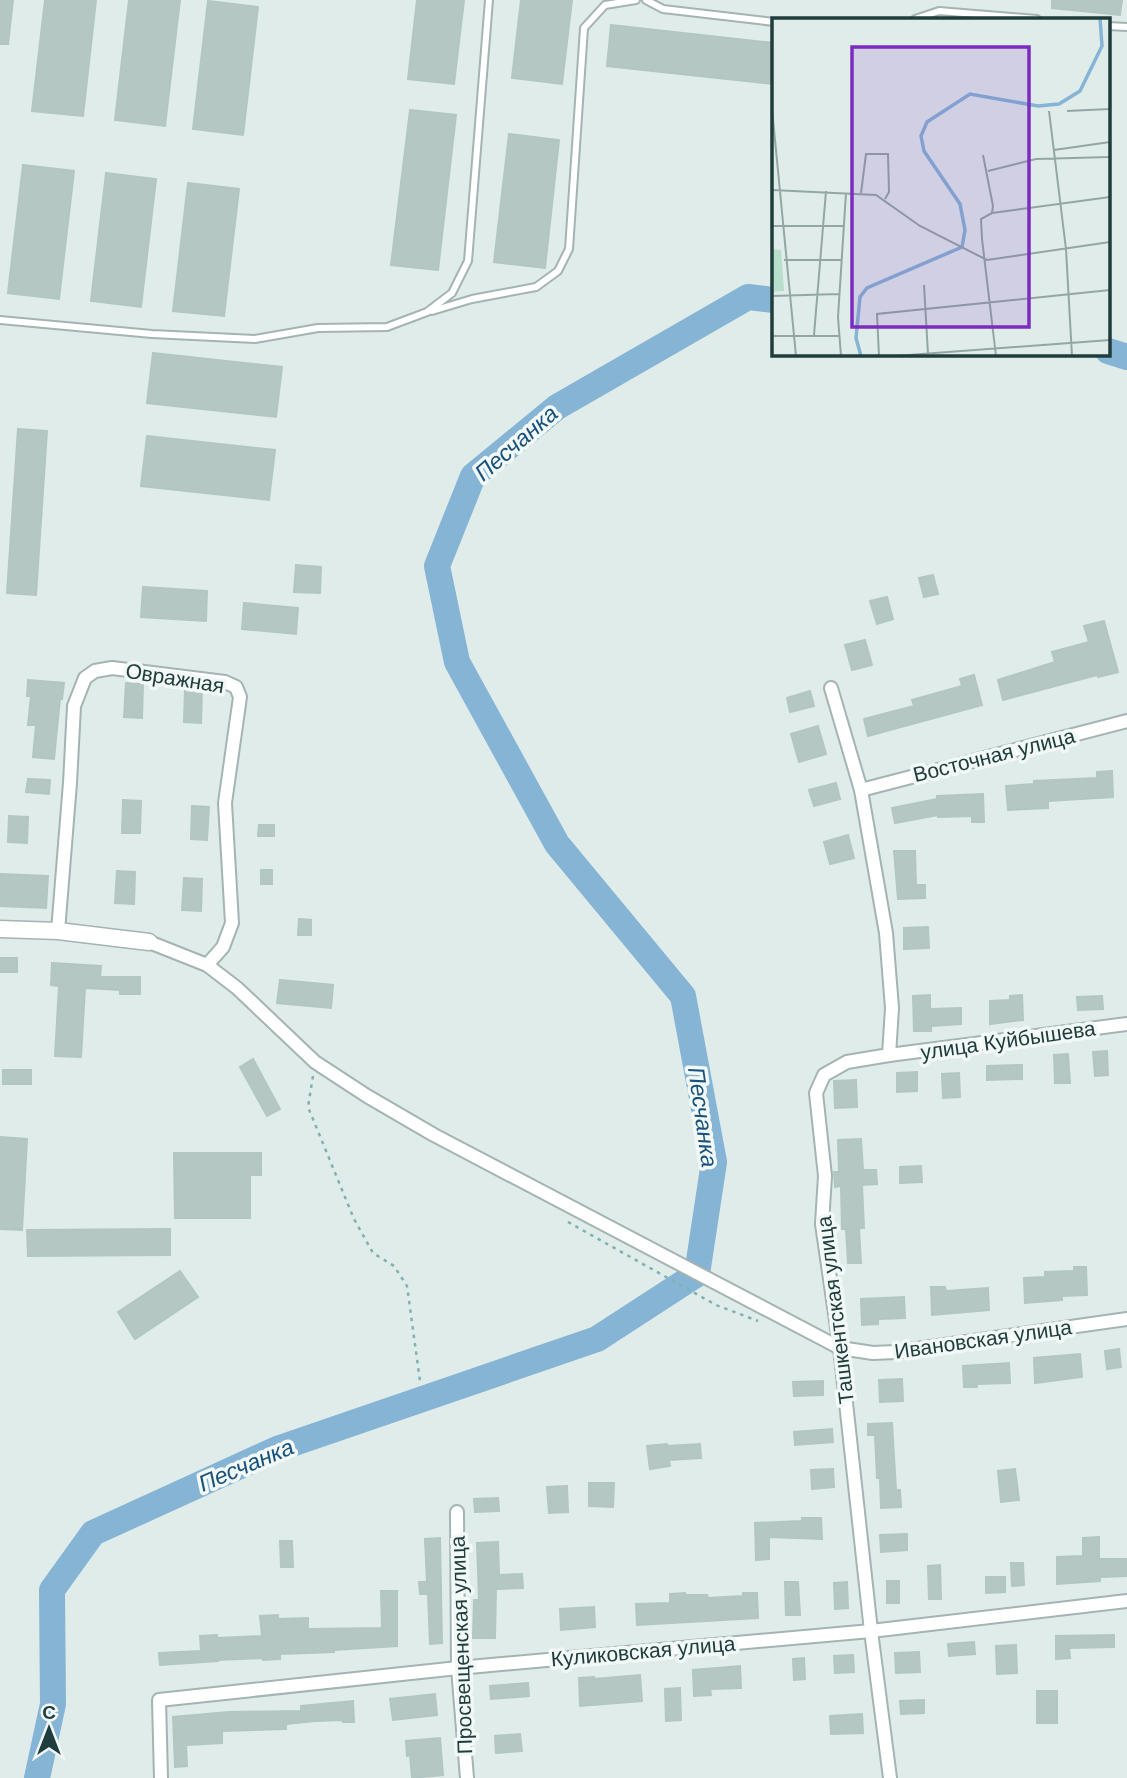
<svg xmlns="http://www.w3.org/2000/svg" width="1127" height="1778" font-family="Arial,sans-serif">
	<rect width="100%" height="100%" fill="#e0ecea"/>
	<g fill="none" stroke-linecap="round" stroke-linejoin="round">
		<g stroke="#85b4d4" stroke-width="26">
			<polyline points="1108,351 1127,357"/>
			<polyline points="37,1778 53,1704 52,1590 93,1533 277,1449 597,1339 697,1274 714,1162 683,996 557,844 457,662 437,566 473,476 557,407 748,297 774,300"/>
		</g>
	</g>
	<g fill="#b5c7c3" stroke="#b2c6c3" stroke-width="2">
		<polygon points="0,0 13,0 8,44 0,44"/>
		<polygon points="45,0 96,0 83,116 32,111"/>
		<polygon points="129,0 180,0 165,126 115,120"/>
		<polygon points="417,0 464,0 454,84 408,79"/>
		<polygon points="521,0 572,0 562,84 512,78"/>
		<polygon points="1052,0 1122,0 1120,15 1052,8"/>
		<polygon points="208,1 258,7 243,135 193,129"/>
		<polygon points="611,25 774,43 774,84 607,66"/>
		<polygon points="410,110 456,115 438,270 391,265"/>
		<polygon points="509,134 559,140 545,268 494,262"/>
		<polygon points="23,165 74,171 59,299 8,293"/>
		<polygon points="106,173 156,179 141,307 91,301"/>
		<polygon points="188,183 239,189 224,316 173,311"/>
		<polygon points="153,353 282,367 276,417 147,403"/>
		<polygon points="18,429 47,431 36,595 7,593"/>
		<polygon points="147,436 275,450 269,500 141,486"/>
		<polygon points="296,565 321,567 320,593 294,592"/>
		<polygon points="933,575 938,594 924,597 919,578"/>
		<polygon points="143,587 207,591 206,621 141,617"/>
		<polygon points="887,597 893,619 877,624 870,601"/>
		<polygon points="244,603 298,608 296,634 242,629"/>
		<polygon points="1104,621 1118,672 1098,677 1097,675 1003,700 998,680 1055,662 1052,652 1089,642 1084,626"/>
		<polygon points="865,640 872,665 852,670 845,645"/>
		<polygon points="974,675 982,705 868,736 864,719 914,706 912,700 962,686 960,679"/>
		<polygon points="28,680 64,683 62,699 60,699 54,759 33,757 36,725 28,725 31,696 27,696"/>
		<polygon points="126,683 143,684 142,718 124,717"/>
		<polygon points="185,689 202,689 201,723 184,722"/>
		<polygon points="810,691 814,706 790,712 787,698"/>
		<polygon points="818,726 826,754 799,762 791,734"/>
		<polygon points="1112,771 1113,797 1048,801 1048,808 1008,810 1006,786 1034,784 1034,781 1097,778 1097,772"/>
		<polygon points="28,779 50,780 49,794 26,792"/>
		<polygon points="836,783 840,799 814,806 809,790"/>
		<polygon points="983,794 984,822 972,822 972,816 938,817 938,815 895,823 892,808 937,799 937,796"/>
		<polygon points="123,800 141,801 140,833 122,833"/>
		<polygon points="192,806 209,807 207,840 191,839"/>
		<polygon points="9,816 28,817 27,843 8,842"/>
		<polygon points="259,825 274,825 274,836 258,836"/>
		<polygon points="848,835 854,858 830,864 824,842"/>
		<polygon points="894,851 915,851 916,885 925,885 925,898 898,899"/>
		<rect x="261" y="870" width="11" height="14"/>
		<polygon points="117,871 135,872 134,904 115,903"/>
		<polygon points="0,874 48,876 46,908 0,906"/>
		<polygon points="184,878 202,879 201,911 182,910"/>
		<polygon points="299,919 311,920 311,935 298,935"/>
		<polygon points="928,927 929,948 904,949 904,928"/>
		<rect x="0" y="958" width="17" height="14"/>
		<polygon points="52,963 101,966 100,977 140,977 140,994 120,994 120,990 85,988 81,1057 55,1056 59,986 51,985"/>
		<polygon points="280,980 333,985 331,1008 277,1003"/>
		<polygon points="930,995 930,1009 961,1008 961,1024 931,1026 931,1031 914,1031 913,996"/>
		<polygon points="1022,995 1023,1020 990,1024 990,1001 1010,1000 1010,996"/>
		<polygon points="1102,996 1103,1009 1078,1010 1077,997"/>
		<polygon points="1107,1051 1108,1075 1095,1076 1093,1052"/>
		<polygon points="1068,1054 1070,1083 1055,1083 1054,1055"/>
		<polygon points="253,1059 280,1109 267,1116 240,1067"/>
		<polygon points="1022,1065 1022,1079 987,1080 987,1066"/>
		<rect x="3" y="1070" width="28" height="14"/>
		<polygon points="917,1072 917,1091 897,1092 897,1073"/>
		<polygon points="959,1073 960,1097 943,1098 942,1074"/>
		<polygon points="856,1080 857,1107 835,1108 834,1081"/>
		<polygon points="0,1137 27,1139 22,1230 0,1229"/>
		<polygon points="861,1139 863,1170 876,1170 877,1184 862,1185 864,1228 859,1228 861,1263 848,1263 846,1229 842,1229 841,1186 835,1187 834,1172 839,1172 838,1140"/>
		<polygon points="174,1153 261,1153 261,1175 250,1175 250,1218 175,1218"/>
		<polygon points="921,1166 922,1182 900,1183 900,1167"/>
		<polygon points="170,1229 170,1255 28,1256 27,1230"/>
		<polygon points="1074,1267 1086,1267 1087,1295 1062,1296 1062,1300 1025,1303 1024,1278 1045,1277 1045,1272 1074,1271"/>
		<polygon points="180,1271 198,1297 135,1339 118,1312"/>
		<polygon points="931,1287 945,1287 946,1291 988,1288 989,1310 932,1315"/>
		<polygon points="904,1297 905,1318 878,1319 878,1324 862,1325 861,1299"/>
		<polygon points="1119,1349 1121,1367 1107,1369 1105,1351"/>
		<polygon points="1080,1354 1082,1377 1035,1383 1034,1358"/>
		<polygon points="1009,1363 1010,1383 977,1384 977,1387 964,1387 963,1366"/>
		<polygon points="902,1379 903,1401 880,1402 879,1380"/>
		<polygon points="823,1381 823,1395 794,1396 793,1382"/>
		<polygon points="892,1423 896,1490 900,1490 901,1507 881,1508 880,1478 877,1478 875,1435 868,1435 868,1424"/>
		<polygon points="832,1429 833,1442 795,1445 794,1432"/>
		<polygon points="667,1444 667,1446 700,1444 701,1458 669,1460 670,1466 650,1469 647,1446"/>
		<polygon points="833,1469 834,1487 812,1489 811,1470"/>
		<polygon points="1015,1469 1019,1500 1001,1502 998,1471"/>
		<polygon points="589,1483 614,1483 613,1507 589,1506"/>
		<polygon points="567,1486 568,1512 549,1513 547,1487"/>
		<polygon points="498,1498 499,1511 475,1512 474,1499"/>
		<polygon points="802,1518 821,1518 822,1539 769,1537 769,1559 756,1560 755,1523 802,1521"/>
		<polygon points="907,1534 907,1550 881,1552 880,1535"/>
		<polygon points="1099,1537 1099,1559 1127,1559 1127,1576 1100,1577 1100,1581 1057,1584 1057,1557 1083,1556 1083,1538"/>
		<polygon points="440,1538 442,1643 430,1644 428,1594 420,1594 419,1582 427,1582 425,1539"/>
		<polygon points="280,1541 292,1541 293,1567 281,1567"/>
		<polygon points="498,1542 499,1575 522,1574 523,1588 496,1589 495,1638 473,1638 474,1600 479,1600 477,1543"/>
		<polygon points="1011,1563 1023,1563 1024,1585 1012,1586"/>
		<polygon points="940,1565 941,1599 929,1599 928,1566"/>
		<polygon points="986,1577 1005,1577 1005,1592 986,1593"/>
		<rect x="887" y="1581" width="12" height="22"/>
		<polygon points="785,1582 798,1582 800,1615 786,1615"/>
		<polygon points="847,1582 848,1608 835,1609 834,1583"/>
		<polygon points="381,1591 397,1591 397,1646 334,1650 334,1652 280,1654 280,1659 263,1660 263,1658 218,1660 218,1661 160,1665 159,1653 201,1651 200,1636 217,1635 217,1638 262,1636 260,1616 278,1615 278,1619 308,1618 308,1629 382,1628"/>
		<polygon points="685,1593 685,1595 707,1595 708,1598 743,1596 743,1593 757,1593 758,1618 637,1625 636,1604 670,1603 670,1594"/>
		<polygon points="594,1607 595,1627 561,1630 560,1609"/>
		<polygon points="1114,1635 1114,1647 1069,1648 1070,1658 1056,1659 1056,1636"/>
		<polygon points="974,1642 975,1654 949,1656 948,1644"/>
		<polygon points="1016,1645 1017,1673 997,1674 996,1646"/>
		<polygon points="919,1652 920,1672 896,1673 895,1653"/>
		<polygon points="853,1655 854,1672 835,1673 834,1656"/>
		<polygon points="804,1658 805,1679 794,1680 793,1659"/>
		<polygon points="740,1666 741,1688 710,1689 711,1695 694,1696 693,1670"/>
		<polygon points="640,1675 642,1701 580,1706 579,1678 594,1677 594,1679"/>
		<polygon points="528,1683 529,1696 491,1699 490,1686"/>
		<polygon points="680,1688 681,1720 666,1721 665,1689"/>
		<rect x="1037" y="1691" width="20" height="32"/>
		<polygon points="435,1694 437,1715 393,1720 390,1699"/>
		<polygon points="924,1700 924,1713 901,1714 900,1701"/>
		<polygon points="353,1701 354,1722 343,1722 342,1720 315,1721 286,1724 286,1729 222,1731 222,1743 186,1745 187,1766 175,1767 173,1717 229,1712 301,1711 301,1706"/>
		<polygon points="862,1714 863,1733 831,1734 830,1716"/>
		<polygon points="520,1734 522,1751 496,1753 495,1736"/>
		<polygon points="440,1738 443,1775 412,1778 410,1755 407,1756 406,1741"/>
	</g>
	<g fill="none" stroke-linecap="round" stroke-linejoin="round">
		<g stroke="#a3b4b3" stroke-width="10">
			<g id="service">
				<polyline points="646,0 663,9 774,22"/>
				<polyline points="915,19 939,11 1037,19"/>
				<polyline points="1108,26 1127,27"/>
				<polyline points="432,311 472,299 536,287 558,271 569,249 584,28 605,5 636,0"/>
				<polyline points="0,320 152,334 255,339 318,328 387,327 427,312 452,293 468,261 489,0"/>
			</g>
		</g>
		<g stroke="#a3b4b3" stroke-width="16">
			<g id="minor">
				<polyline points="831,688 861,790 886,933 892,1008 889,1055 847,1062 824,1075 816,1093 825,1176 822,1224 840,1348 871,1631 890,1778"/>
				<polyline points="861,790 1127,721"/>
				<polyline points="58,931 70,783 74,706 85,678 95,671 112,668 225,682 236,687 240,697 225,803 232,923 223,947 207,965"/>
				<polyline points="149,942 207,965 237,988 315,1062 367,1096 434,1135 840,1348 873,1353 895,1352 1127,1319"/>
				<polyline points="889,1055 1127,1024"/>
				<polyline points="457,1512 458,1668 467,1778"/>
				<polyline points="161,1778 159,1700 458,1668 871,1631 1127,1601"/>
			</g>
		</g>
		<g stroke="#a3b4b3" stroke-width="19">
			<polyline id="tertiary" points="0,929 58,931 149,942"/>
		</g>
		<g stroke="#7fb1ae" stroke-width="2.5" stroke-dasharray="3.5 5" stroke-linecap="butt">
			<polyline points="313,1076 308,1107 354,1219 373,1253 394,1266 407,1286 420,1381"/>
			<polyline points="568,1222 716,1305 758,1321"/>
		</g>
		<use href="#service" stroke="#fff" stroke-width="6"/>
		<use href="#minor" stroke="#fff" stroke-width="12"/>
		<use href="#tertiary" stroke="#fff" stroke-width="16"/>
	</g>
	<g text-anchor="middle" dominant-baseline="central" stroke-width="7" stroke-linejoin="round" paint-order="stroke">
		<g font-size="21" fill="#203d3d" stroke="#f1f8f6">
			<text transform="translate(175 678) rotate(9)">Овражная</text>
			<text transform="translate(994 755) rotate(-14)">Восточная улица</text>
			<text transform="translate(1008 1040) rotate(-8)">улица Куйбышева</text>
			<text transform="translate(835 1310) rotate(-97)">Ташкентская улица</text>
			<text transform="translate(983 1339) rotate(-8)">Ивановская улица</text>
			<text transform="translate(461 1645) rotate(-92)">Просвещенская улица</text>
			<text transform="translate(643 1651) rotate(-5)">Куликовская улица</text>
		</g>
		<g font-size="23" font-style="italic" fill="#18517b" stroke="#f1f8f6">
			<text transform="translate(516 443) rotate(-41)">Песчанка</text>
			<text transform="translate(703 1117) rotate(82)">Песчанка</text>
			<text transform="translate(246 1465) rotate(-23)">Песчанка</text>
		</g>
	</g>
	<g transform="translate(772 18)">
		<rect width="338" height="338" fill="#e0ecea"/>
		<path d="M0,231L9,232L12,273L0,274Z" fill="#b8decc"/>
		<path fill="none" stroke="#85b4d4" stroke-width="3.5" d="M89,338L84,320L88,279L95,270L190,229L193,212L188,186L152,133L149,118L155,104L198,76L266,88L287,86L308,73L330,28L328,0"/>
		<path fill="none" stroke="#93a6a5" stroke-width="2" d="M0,91L24,338M277,93L294,231L300,338M295,93L338,91M282,132L338,124M211,137L221,188L220,195L209,201L210,221L224,338M216,153L264,141L338,139M0,172L104,177L148,208L215,242L338,224M89,175L94,136H116L117,174L113,181M220,195L338,179M0,208H71M12,242H69M152,267L156,336M0,278L67,276M42,317L54,173M0,318H68M69,338L66,299L74,175M107,338L105,296L338,272M123,338L338,322"/>
		<path fill="#7b2cbf" fill-opacity="0.15" stroke="#7b2cbf" stroke-width="3.5" d="M80,29H257V309H80Z"/>
		<rect width="338" height="338" fill="none" stroke="#203d3d" stroke-width="3.5"/>
	</g>
	<g transform="translate(49 1729)" stroke="#f1f8f6" stroke-width="5" paint-order="stroke">
	<path d="M0-5L12 26L0 18L-12 26Z" fill="#203d3d"/>
	<text y="-10" font-size="19" font-weight="bold" text-anchor="middle" fill="#203d3d">С</text>
	</g>
</svg>
